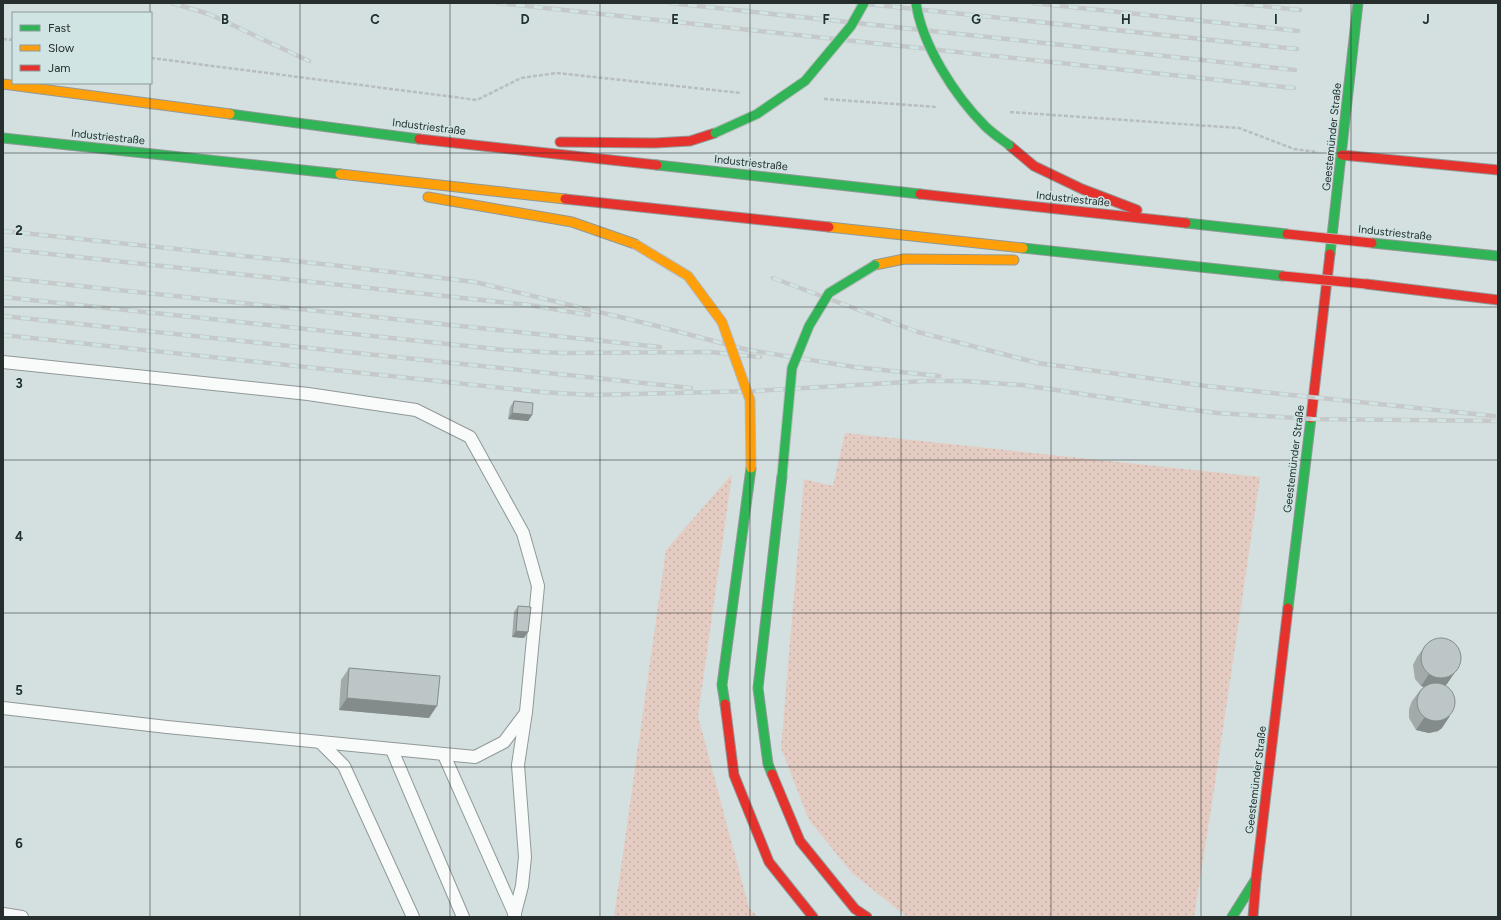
<svg xmlns="http://www.w3.org/2000/svg" width="1501" height="920" font-family="Figtree,sans-serif">
	<defs>
		<pattern id="grass-dots" width="8" height="8" patternUnits="userSpaceOnUse"><rect width="8" height="8" fill="#e5ccc2"/><path d="M2 2h.1M6 6h.1" fill="none" stroke="#c4b0a7" stroke-width="1.8" stroke-linecap="round"/></pattern>
	</defs>
	<rect width="100%" height="100%" fill="#d4dfdf"/>
	<g fill="url(#grass-dots)">
		<polygon points="845,433 1260,477 1214,790 1194,917 907,917 852,873 809,820 781,748 804,479 833,486"/>
		<polygon points="732,474 698,716 749,908 758,917 614,917 666,550"/>
	</g>
	<g fill="none" stroke-linecap="round" stroke-linejoin="round">
		<g stroke="#909998" stroke-width="14">
			<g id="lane">
				<polyline points="3,362 308,394 416,410 470,437 523,533 538,586 526,712 518,765 525,857 522,886 514,917"/>
				<polyline points="3,708 167,727 475,757 504,742 525,714"/>
				<polyline points="320,742 344,766 413,917"/>
				<polyline points="392,750 463,917"/>
				<polyline points="444,755 515,915"/>
				<polyline points="3,914 22,917"/>
			</g>
		</g>
		<g stroke="#909998" stroke-width="11">
			<g id="fast">
				<polyline points="230,114 419,139"/>
				<polyline points="3,138 340,174"/>
				<polyline points="657,165 920,194"/>
				<polyline points="1186,223 1287,234"/>
				<polyline points="1372,243 1498,256"/>
				<polyline points="1023,248 1283,276"/>
				<polyline points="1330,254 1358,3"/>
				<polyline points="1288,608 1311,418"/>
				<polyline points="725,704 722,685 751,468"/>
				<polyline points="772,774 768,764 758,688 782,476"/>
				<polyline points="1232,917 1256,879"/>
			</g>
		</g>
		<g stroke="#909998" stroke-width="11">
			<g id="slow">
				<polyline points="3,84 230,114"/>
				<polyline points="340,174 565,199"/>
				<polyline points="428,197 572,222 635,244"/>
				<polyline points="829,227 1023,248"/>
				<polyline points="875,265 904,259 1014,260"/>
			</g>
		</g>
		<g stroke="#909998" stroke-width="11">
			<g id="jam">
				<polyline points="419,139 657,165"/>
				<polyline points="560,142 655,143 690,141 715,133"/>
				<polyline points="1009,145 1034,166 1082,189 1137,210"/>
				<polyline points="1342,155 1498,170"/>
				<polyline points="920,194 1186,223"/>
				<polyline points="565,199 829,227"/>
				<polyline points="1366,284 1498,300"/>
				<polyline points="1311,418 1330,254"/>
				<polyline points="725,704 734,775 769,862 813,917"/>
				<polyline points="772,774 800,841 855,909 867,917"/>
				<polyline points="1253,917 1256,879 1288,608"/>
			</g>
		</g>
		<g stroke="#b8bdbd" stroke-width="2.5" stroke-dasharray="4 2" stroke-linecap="butt">
			<polyline points="3,39 13,40"/>
			<polyline points="151,58 477,100 521,78 557,73 741,93"/>
			<polyline points="824,99 937,107"/>
			<polyline points="1010,112 1239,128 1294,149 1318,152"/>
		</g>
		<use href="#lane" stroke="#f9fafa" stroke-width="12"/>
		<use href="#fast" stroke="#30b455" stroke-width="9"/>
		<use href="#slow" stroke="#ff9f0a" stroke-width="9"/>
		<use href="#jam" stroke="#e5322d" stroke-width="9"/>
		<g stroke="#c6c9c9" stroke-width="4.5">
			<g id="rail">
				<polyline points="172,3 209,14 309,61"/>
				<polyline points="498,3 1294,88"/>
				<polyline points="670,3 1295,70"/>
				<polyline points="857,3 1297,49"/>
				<polyline points="1033,3 1298,31"/>
				<polyline points="1236,3 1300,10"/>
				<polyline points="3,231 332,265 475,282 653,325 748,350 854,367 939,376"/>
				<polyline points="3,249 529,305 589,315"/>
				<polyline points="3,278 660,347"/>
				<polyline points="773,278 918,332 1038,363 1206,386 1494,416"/>
				<polyline points="3,297 505,350 562,353 710,352 760,357"/>
				<polyline points="3,316 691,388"/>
				<polyline points="3,335 541,392 592,395 755,391 924,381 963,381 1022,385 1163,406 1217,413 1312,419 1498,421"/>
			</g>
		</g>
		<use href="#rail" stroke="#cfe4e3" stroke-width="3" stroke-dasharray="9" stroke-linecap="butt"/>
		<g stroke="#b5baba" stroke-width="11" stroke-linecap="butt">
			<g id="fast-bridge">
				<path d="M916,3C922,45 955,96 985,126C992,133 1001,139 1009,145"/>
				<polyline points="715,133 757,114 805,81 851,26 864,3"/>
				<polyline points="782,476 792,368 809,326 829,293 875,265"/>
			</g>
		</g>
		<g stroke="#b5baba" stroke-width="11" stroke-linecap="butt">
			<polyline id="slow-bridge" points="635,244 688,276 722,322 750,400 751,468"/>
		</g>
		<g stroke="#b5baba" stroke-width="11" stroke-linecap="butt">
			<g id="jam-bridge">
				<polyline points="1287,234 1372,243"/>
				<polyline points="1283,276 1366,284"/>
			</g>
		</g>
		<use href="#fast-bridge" stroke="#30b455" stroke-width="9"/>
		<use href="#slow-bridge" stroke="#ff9f0a" stroke-width="9"/>
		<use href="#jam-bridge" stroke="#e5322d" stroke-width="9"/>
	</g>
	<g fill="#a3aaaa">
		<polygon points="514,401 532,415 528,421 508,419 510,407"/>
		<polygon points="518,606 524,638 512,637 514,612"/>
		<polygon points="1426,645 1455,672 1446,685 1442,728 1438,731 1429,733 1416,730 1409,718 1409,709 1412,701 1421,689 1424,687 1421,686 1415,679 1413,665 1417,657"/>
		<polygon points="349,668 429,718 339,710 341,680"/>
	</g>
	<g fill="#848b8b">
		<polygon points="512,413 532,415 528,421 508,419"/>
		<polygon points="516,631 528,632 524,638 512,637"/>
		<polygon points="1455,672 1447,684 1443,687 1430,689 1421,686 1429,674"/>
		<polygon points="347,698 437,706 429,718 339,710"/>
		<polygon points="1450,716 1442,728 1438,731 1429,733 1416,730 1424,718"/>
	</g>
	<g fill="#bdc6c6" stroke="#848b8b">
		<polygon points="514,401 533,403 532,415 512,413"/>
		<polygon points="518,606 531,607 528,632 516,631"/>
		<circle cx="1441" cy="658" r="20"/>
		<polygon points="349,668 440,676 437,706 347,698"/>
		<circle cx="1436" cy="702" r="19"/>
	</g>
	<path fill="none" stroke="#262e2e" stroke-width="1" stroke-opacity="0.55" d="M150,3V13M300,3V917M450,3V917M600,3V917M750,3V917M901,3V917M1051,3V917M1201,3V917M1351,3V917M150,83V917M3,153H1498M3,307H1498M3,460H1498M3,613H1498M3,767H1498"/>
	<g text-anchor="middle" dominant-baseline="central" stroke-width="3" stroke-linejoin="round" paint-order="stroke">
		<g font-size="11" fill="#262e2e" stroke="#cfe4e3">
			<text transform="translate(429 127) rotate(7)">Industriestraße</text>
			<text transform="translate(108 137) rotate(6)">Industriestraße</text>
			<text transform="translate(1332 137) rotate(-84)">Geestemünder Straße</text>
			<text transform="translate(751 163) rotate(6)">Industriestraße</text>
			<text transform="translate(1073 199) rotate(6)">Industriestraße</text>
			<text transform="translate(1395 233) rotate(6)">Industriestraße</text>
			<text transform="translate(1294 459) rotate(-83)">Geestemünder Straße</text>
			<text transform="translate(1256 780) rotate(-83)">Geestemünder Straße</text>
		</g>
	</g>
	<g font-size="13" text-anchor="middle" font-weight="bold" fill="#262e2e" stroke="#cfe4e3" stroke-width="3" stroke-linejoin="round" paint-order="stroke">
		<text x="225" y="24">B</text>
		<text x="375" y="24">C</text>
		<text x="525" y="24">D</text>
		<text x="675" y="24">E</text>
		<text x="826" y="24">F</text>
		<text x="976" y="24">G</text>
		<text x="1126" y="24">H</text>
		<text x="1276" y="24">I</text>
		<text x="1426" y="24">J</text>
		<text x="19" y="235">2</text>
		<text x="19" y="388">3</text>
		<text x="19" y="541">4</text>
		<text x="19" y="695">5</text>
		<text x="19" y="848">6</text>
	</g>
	<rect width="1501" height="920" fill="none" stroke="#262e2e" stroke-width="8"/>
	<rect x="12" y="12" width="140" height="72" fill="#cfe4e3" stroke="#8b9b9b"/>
	<rect x="20" y="25" width="20" height="6" fill="#30b455" stroke="#8b9b9b"/>
	<text x="48" y="32" font-size="12" fill="#262e2e">Fast</text>
	<rect x="20" y="45" width="20" height="6" fill="#ff9f0a" stroke="#8b9b9b"/>
	<text x="48" y="52" font-size="12" fill="#262e2e">Slow</text>
	<rect x="20" y="65" width="20" height="6" fill="#e5322d" stroke="#8b9b9b"/>
	<text x="48" y="72" font-size="12" fill="#262e2e">Jam</text>
</svg>
